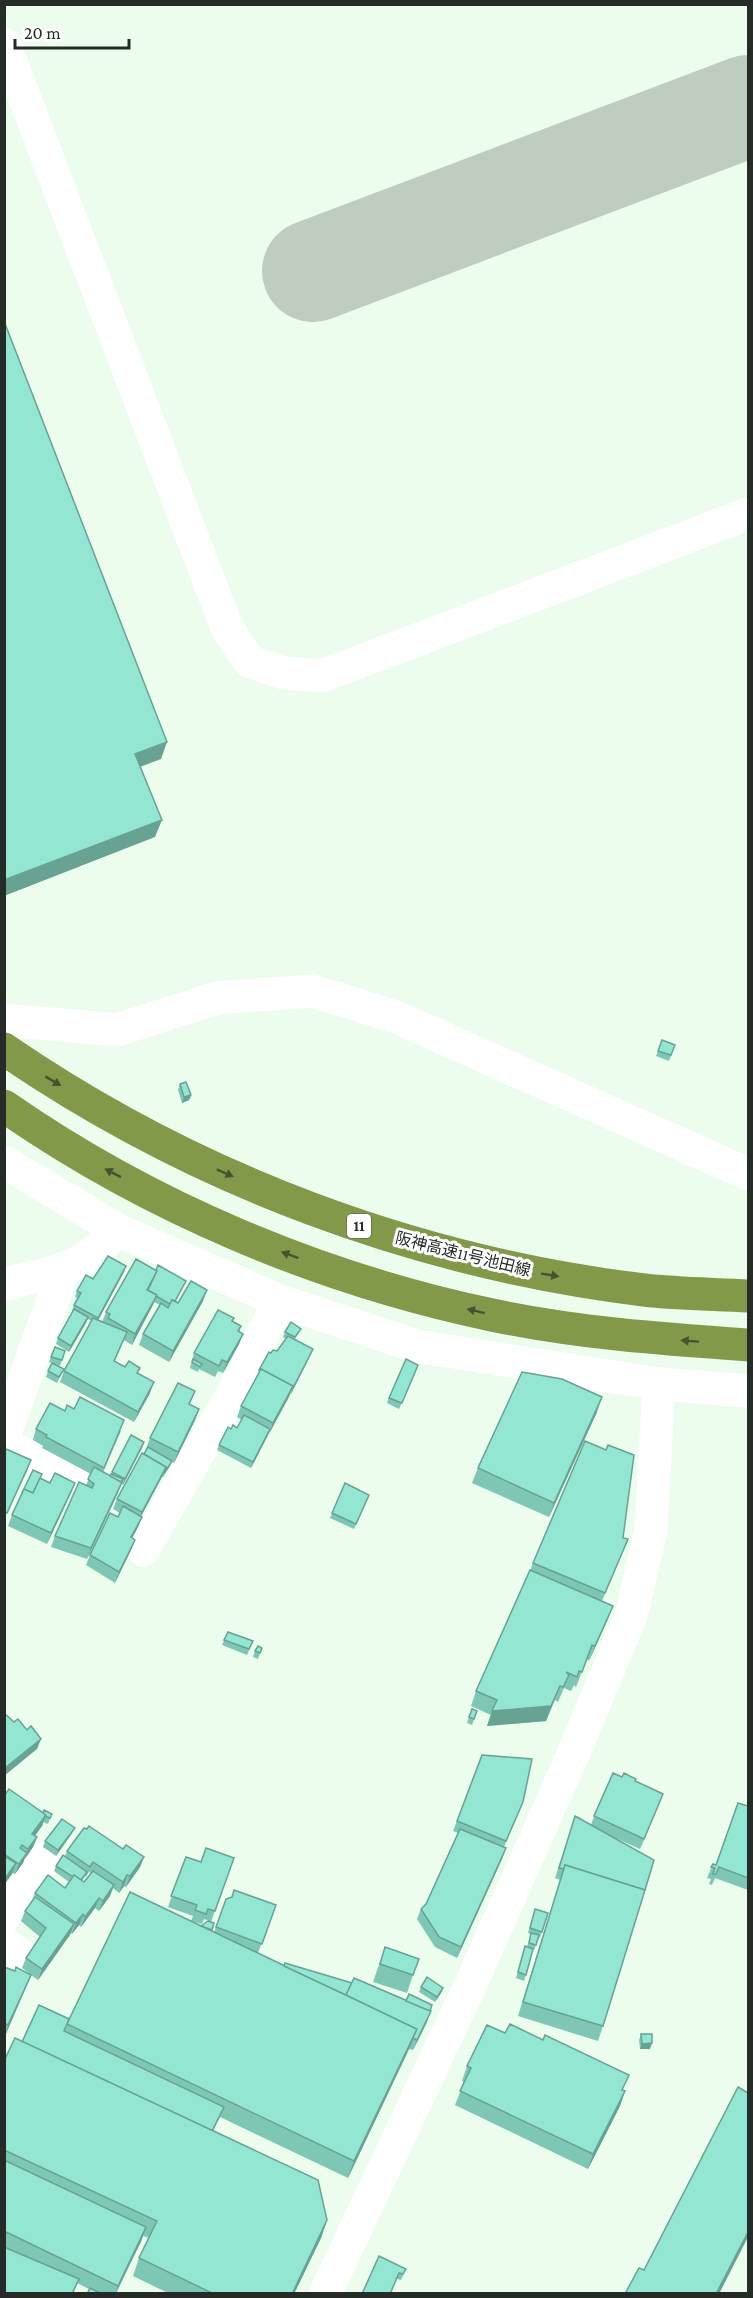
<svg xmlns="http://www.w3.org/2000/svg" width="753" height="2298" font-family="'Crimson Pro','Noto Sans JP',serif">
	<rect width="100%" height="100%" fill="#ecfdee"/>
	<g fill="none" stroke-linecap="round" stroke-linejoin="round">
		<polyline stroke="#becdc0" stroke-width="102" points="313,271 748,106"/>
		<g stroke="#fff" stroke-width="33">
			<polyline points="4,44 227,628 249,661 283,673 322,676 748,514"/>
			<polyline points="4,1020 117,1030 217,998 313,991 396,1017 748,1174"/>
			<polyline points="4,1162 118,1230 280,1301 416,1346 659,1384 748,1391"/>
			<path d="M4,1284C56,1272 80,1271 118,1230"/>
			<polyline points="4,1437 63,1271"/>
			<polyline points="4,1444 80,1479"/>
			<polyline points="143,1550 228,1402 280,1301"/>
			<polyline points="4,1917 45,1858"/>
			<polyline points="4,1943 20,1955"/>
			<polyline points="325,2294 470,1986 574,1752 631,1616 651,1530 659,1384"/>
		</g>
		<g stroke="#829949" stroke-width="33">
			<path d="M4,1049C195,1180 415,1262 644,1290C679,1294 714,1294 748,1296"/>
			<path d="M4,1106C149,1207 320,1279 492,1315C577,1333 663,1339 748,1345"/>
		</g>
	</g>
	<g fill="#7ec7b5" fill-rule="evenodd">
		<polygon points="662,1040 675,1045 669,1061 656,1056"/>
		<polygon points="180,1084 191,1095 189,1100 182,1103 178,1090"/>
		<polygon points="126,1266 124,1272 98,1320 102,1322 106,1312 156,1270 186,1281 176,1301 178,1303 203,1301 169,1362 139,1345 143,1334 160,1305 154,1302 132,1345 124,1340 115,1361 138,1374 150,1393 134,1422 60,1382 64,1371 91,1321 88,1319 69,1352 56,1344 58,1338 73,1311 72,1311 74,1305 78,1298 75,1297 77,1291 93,1279"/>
		<polygon points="232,1321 241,1326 239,1332 243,1334 239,1344 223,1373 218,1371 215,1377 199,1369 198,1372 190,1368 194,1353"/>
		<polygon points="301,1329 295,1339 313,1349 291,1394 290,1393 251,1468 217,1450 219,1445 231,1429 237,1428 242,1420 237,1417 241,1406 258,1375 259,1370 271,1353 277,1351 286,1339 283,1337 285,1332"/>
		<polygon points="55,1347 65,1351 60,1366 49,1362"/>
		<polygon points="64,1369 57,1383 46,1377 48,1371"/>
		<polygon points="416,1371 399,1409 387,1403 389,1398"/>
		<polygon points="190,1405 199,1409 195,1420 174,1463 171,1461 170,1466 163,1477 162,1477 141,1516 142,1517 138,1527 132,1538 131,1550 115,1583 86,1565 90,1555 118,1517 120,1513 113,1509 117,1499 144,1454 150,1438"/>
		<polygon points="65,1411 121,1431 103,1472 110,1476 112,1472 144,1442 123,1485 121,1484 87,1559 51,1547 55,1536 86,1485 91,1474 42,1448 43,1446 33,1440 36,1429"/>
		<polygon points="597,1412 549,1517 472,1483 478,1468"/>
		<polygon points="40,1478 71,1493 47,1544 8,1526 12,1515"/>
		<polygon points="367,1500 354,1529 330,1518 332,1513"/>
		<polygon points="623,1538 628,1539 602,1601 613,1606 607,1621 589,1661 587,1659 576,1687 574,1685 571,1691 564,1688 558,1702 555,1700 546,1721 487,1726 491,1715 471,1706 476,1691 528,1576 533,1563"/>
		<polygon points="228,1632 253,1641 247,1655 222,1645"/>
		<polygon points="262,1648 258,1659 253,1657 255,1651"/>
		<polygon points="472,1709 477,1711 472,1725 467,1723"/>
		<polygon points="482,1755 523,1802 504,1847 506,1848 502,1859 457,1958 435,1947 417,1919 421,1909 426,1904 458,1833 453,1831"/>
		<polygon points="635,1782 663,1794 640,1849 611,1836 603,2026 598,2041 518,2016 560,1880 555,1878 575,1816 591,1825 594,1816"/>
		<polygon points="4,1796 43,1813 52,1814 48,1824 43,1822 42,1826 35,1836 37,1837 33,1847 24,1859 23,1863 15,1874 12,1873 4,1885"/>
		<polygon points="748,1806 748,1890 715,1878 712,1885 709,1884 711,1879 707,1878 713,1864 716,1865"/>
		<polygon points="72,1833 56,1856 43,1847 45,1841"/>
		<path d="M123,1849L144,1857L140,1867L126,1887L124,1886L119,1893L113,1888L110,1896L99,1911L95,1908L81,1927L79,1925L72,1934L71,1933L38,1980L31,1975L5,2036L4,1967L15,1971L30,1974L22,1968L26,1958L40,1937L21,1921L25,1911L32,1901L35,1893L65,1888L69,1882L54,1871L56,1866L65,1856L67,1851ZM89,1872L91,1873L84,1882L82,1881L85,1876L86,1877Z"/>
		<polygon points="186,1857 201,1862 234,1858 211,1922 204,1919 202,1924 191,1921 193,1916 168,1907"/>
		<polygon points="226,1899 276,1905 258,1953 283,1966 427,2022 413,2050 409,2049 348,2178 220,2117 213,2131 327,2220 321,2238 294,2294 170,2294 133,2276 139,2258 149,2238 143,2236 116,2294 87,2294 89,2289 77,2283 73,2294 4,2294 4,2061 22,2042 69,2019 201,1926 214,1923 211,1931 214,1932"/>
		<polygon points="535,1909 548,1913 540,1938 539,1937 534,1950 533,1950 524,1981 516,1978 523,1952 525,1946 527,1947 531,1934 528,1933"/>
		<polygon points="385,1947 413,1975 407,1993 373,1982"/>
		<polygon points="421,1987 443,1988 441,1993 435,2002 419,1992"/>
		<polygon points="505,2033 543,2040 625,2091 620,2106 588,2169 455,2105 464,2082 462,2081 467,2066"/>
		<polygon points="641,2034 650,2049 640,2049 639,2040"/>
		<polygon points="406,2269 401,2280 397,2279 362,2294"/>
	</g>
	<g fill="#67a293">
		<polygon points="167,742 161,759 129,771 135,754"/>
		<polygon points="162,820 155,837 4,896 4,880"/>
		<polygon points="191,1095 189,1100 182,1103 184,1097"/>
		<polygon points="126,1266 124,1272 96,1324 98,1318"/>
		<polygon points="207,1290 203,1301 169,1362 173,1351"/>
		<polygon points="157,1295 153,1305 132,1345 135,1334"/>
		<polygon points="88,1317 86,1323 69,1352 71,1346"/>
		<polygon points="243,1334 239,1344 223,1373 227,1362"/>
		<polygon points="313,1349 311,1354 291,1394 293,1388"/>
		<polygon points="154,1382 150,1393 134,1422 138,1412"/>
		<polygon points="293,1386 289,1397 269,1434 273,1423"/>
		<polygon points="602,1397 597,1412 549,1517 554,1503"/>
		<polygon points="199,1409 195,1420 174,1463 178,1452"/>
		<polygon points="270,1429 268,1435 251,1468 253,1462"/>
		<polygon points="144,1442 142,1448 123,1485 125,1479"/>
		<polygon points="31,1460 27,1471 4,1519 7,1513"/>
		<polygon points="166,1467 162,1477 138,1522 142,1512"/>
		<polygon points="123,1479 118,1493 87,1559 91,1548"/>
		<polygon points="75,1483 71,1493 47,1544 51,1533"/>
		<polygon points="142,1517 138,1527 127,1548 131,1537"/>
		<polygon points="135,1540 131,1550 115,1583 119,1572"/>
		<polygon points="613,1606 607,1621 589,1661 595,1646"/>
		<polygon points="560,1686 546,1721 487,1726 492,1711"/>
		<polygon points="41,1739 37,1749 4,1776 5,1768"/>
		<polygon points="663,1794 659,1805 640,1849 644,1839"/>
		<polygon points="46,1815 42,1826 28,1845 32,1834"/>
		<polygon points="75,1828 72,1833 56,1856 58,1850"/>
		<polygon points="37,1837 33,1847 25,1859 28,1849"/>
		<polygon points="506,1848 502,1859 457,1958 461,1947"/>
		<polygon points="27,1853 23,1863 15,1874 19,1864"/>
		<polygon points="144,1857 140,1867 126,1887 130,1876"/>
		<polygon points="16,1863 12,1874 4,1885 4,1880"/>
		<polygon points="127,1875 124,1886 119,1893 123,1882"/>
		<polygon points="114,1885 110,1896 99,1911 103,1901"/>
		<polygon points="99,1898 95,1908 81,1927 85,1917"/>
		<polygon points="83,1914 79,1925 72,1934 76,1923"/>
		<polygon points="74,1924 70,1935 38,1980 42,1969"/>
		<polygon points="31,1975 27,1985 5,2036 8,2025"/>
		<polygon points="443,1988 441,1993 435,2002 437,1997"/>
		<polygon points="431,2011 427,2022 413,2050 417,2040"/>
		<polygon points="417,2029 410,2047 348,2178 354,2161"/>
		<polygon points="652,2043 650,2049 640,2049 642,2044"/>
		<polygon points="625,2091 620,2106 588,2169 593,2154"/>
		<polygon points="327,2220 321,2238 294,2294 292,2294"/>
		<polygon points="146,2227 141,2242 115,2294 118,2286"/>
		<polygon points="748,2232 748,2237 719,2294 716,2294"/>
	</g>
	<g fill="#93e7d2" stroke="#67a293" stroke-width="1.5">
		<polygon points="4,321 167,742 135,754 162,820 4,880"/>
		<polygon points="662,1040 675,1045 671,1055 658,1051"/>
		<polygon points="186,1082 191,1095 184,1097 180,1084"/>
		<polygon points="108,1256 126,1266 98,1318 74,1305 81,1293 77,1291 86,1275 93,1279"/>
		<polygon points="136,1259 157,1271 147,1290 157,1295 135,1334 108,1318 110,1314 106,1312"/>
		<polygon points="158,1265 186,1281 175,1301 172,1300 170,1304 156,1296 157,1295 148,1290 157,1271 156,1270"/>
		<polygon points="191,1281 207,1290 173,1351 143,1334 161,1303 168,1308 172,1300 178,1303"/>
		<polygon points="74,1309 88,1317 71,1346 58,1338"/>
		<polygon points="218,1310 234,1318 232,1321 241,1326 238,1331 243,1334 227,1362 222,1360 219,1366 194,1353"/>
		<polygon points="93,1318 127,1332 114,1361 125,1367 129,1361 140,1368 137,1373 154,1382 138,1412 64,1371"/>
		<polygon points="291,1322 301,1329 295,1337 285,1332"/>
		<polygon points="288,1336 313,1349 293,1388 292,1388 293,1386 261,1369 261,1370 259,1370 269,1352 271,1353 273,1350 277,1351"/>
		<polygon points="55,1347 65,1351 62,1360 51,1357"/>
		<polygon points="193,1359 202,1364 200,1367 192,1362"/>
		<polygon points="406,1359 418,1365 402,1403 389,1398"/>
		<polygon points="52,1363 64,1369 59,1377 48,1371"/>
		<polygon points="261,1369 293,1386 273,1423 241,1406"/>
		<polygon points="522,1372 562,1379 602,1397 554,1503 478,1468"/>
		<polygon points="178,1383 195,1391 189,1404 199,1409 178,1452 150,1438"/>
		<polygon points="80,1397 124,1420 104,1468 46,1437 47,1435 36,1429 50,1403 65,1411 67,1405 74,1409"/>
		<polygon points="244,1415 270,1429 253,1462 219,1445 228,1427 231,1429 233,1425 237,1428"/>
		<polygon points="131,1435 144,1442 125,1479 112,1472"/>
		<polygon points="585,1441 606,1450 608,1445 634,1455 623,1538 628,1539 605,1593 533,1563"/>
		<polygon points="148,1447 172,1461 165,1472 165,1471 166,1467 144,1454"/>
		<polygon points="6,1449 31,1460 7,1513 4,1512 4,1452"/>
		<polygon points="142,1453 166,1467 142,1512 117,1499"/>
		<polygon points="94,1467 122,1482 91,1548 55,1536 79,1482 92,1488 94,1484 88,1479"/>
		<polygon points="33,1470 42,1474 33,1493 24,1489 22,1493"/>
		<polygon points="55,1473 75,1483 51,1533 12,1515 24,1489 33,1493 40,1478 50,1483"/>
		<polygon points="111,1474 123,1479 121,1482 110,1476"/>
		<polygon points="345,1483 369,1495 356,1524 332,1513"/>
		<polygon points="123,1506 142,1517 131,1537 135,1540 119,1572 90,1555 110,1513 118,1517"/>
		<polygon points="530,1570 613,1606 595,1646 592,1645 582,1672 579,1671 577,1677 566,1672 569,1675 563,1687 560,1686 551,1706 492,1711 497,1700 476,1691"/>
		<polygon points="228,1632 253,1641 249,1649 224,1640"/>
		<polygon points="258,1646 262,1648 260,1653 255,1651"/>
		<polygon points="472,1709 477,1711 474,1719 469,1717"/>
		<polygon points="4,1713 14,1722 18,1719 27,1730 31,1726 41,1739 5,1768"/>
		<polygon points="482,1755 532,1759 523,1802 506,1841 457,1821"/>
		<polygon points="613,1773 622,1777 624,1773 636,1779 635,1781 663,1794 644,1839 594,1816"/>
		<polygon points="9,1789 46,1815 32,1834 37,1837 28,1849 22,1845 20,1848 27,1853 19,1864 4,1854 4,1796"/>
		<polygon points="738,1803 748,1806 748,1878 719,1867 716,1874 713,1874 715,1868 711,1867 713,1864 716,1865"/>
		<polygon points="44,1810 52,1814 50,1818 45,1816 46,1815 43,1813"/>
		<polygon points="575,1816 654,1860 645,1890 565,1865 564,1869 559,1868"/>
		<polygon points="62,1819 75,1828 58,1850 45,1841"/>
		<polygon points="89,1826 123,1849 126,1845 144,1857 130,1876 127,1875 123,1882 93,1862 90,1867 67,1851 84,1828 87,1829"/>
		<polygon points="460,1829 506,1848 461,1947 439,1937 421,1909 426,1904"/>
		<polygon points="206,1848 234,1858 215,1911 208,1909 206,1914 195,1910 197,1905 171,1896 186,1857 201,1862"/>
		<polygon points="63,1855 87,1872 81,1880 74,1875 73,1877 56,1866"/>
		<polygon points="4,1856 16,1863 4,1880"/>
		<polygon points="565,1865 645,1890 603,2026 523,2002"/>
		<polygon points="93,1871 114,1885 103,1901 99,1898 85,1917 83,1914 76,1923 35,1893 48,1875 65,1888 74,1875 84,1882"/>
		<polygon points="234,1890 276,1905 262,1944 216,1927 226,1899 232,1897"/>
		<polygon points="130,1892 417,2029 354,2161 67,2024"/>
		<polygon points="35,1897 74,1924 42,1969 26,1958 46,1928 25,1911"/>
		<polygon points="535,1909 548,1913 542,1932 530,1928"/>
		<polygon points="208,1921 214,1923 212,1930 201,1926"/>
		<polygon points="531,1933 539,1935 536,1945 529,1943"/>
		<polygon points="525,1946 533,1949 526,1975 518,1972"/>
		<polygon points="385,1947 419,1959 413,1975 380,1964"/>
		<polygon points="285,1963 352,1983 346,1995 284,1966"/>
		<polygon points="4,1967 15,1971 16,1967 31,1975 8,2025 6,2024 4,2026"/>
		<polygon points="427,1977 443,1988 437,1997 421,1987"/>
		<polygon points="354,1978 431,2011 417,2040 413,2038 417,2029 346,1995"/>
		<polygon points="409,1994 432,2005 430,2011 406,2001"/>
		<polygon points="39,2005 69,2019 64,2031 224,2107 212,2131 22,2042"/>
		<polygon points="510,2024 543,2040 545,2035 629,2075 622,2090 625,2091 593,2154 460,2091 471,2068 467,2066 487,2025 505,2033"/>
		<polygon points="641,2034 652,2034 652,2043 642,2044"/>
		<polygon points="15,2038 318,2180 327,2220 292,2294 214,2294 139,2258 157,2221 4,2150 4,2061"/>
		<polygon points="738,2087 748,2093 748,2232 716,2294 629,2294 626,2292 639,2268 644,2270"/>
		<polygon points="4,2160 146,2227 118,2286 4,2231"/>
		<polygon points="4,2247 79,2279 72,2294 4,2294"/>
		<polygon points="379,2256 406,2269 403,2274 399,2273 390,2294 362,2294"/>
		<polygon points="90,2288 102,2294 87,2294"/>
	</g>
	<defs><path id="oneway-solid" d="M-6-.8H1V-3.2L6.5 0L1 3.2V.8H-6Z" transform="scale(1.5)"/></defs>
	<g fill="#465232">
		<use href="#oneway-solid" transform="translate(53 1081) rotate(31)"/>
		<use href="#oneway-solid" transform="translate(113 1173) rotate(-153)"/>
		<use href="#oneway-solid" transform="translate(225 1173) rotate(24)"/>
		<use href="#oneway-solid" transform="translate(290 1255) rotate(-159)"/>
		<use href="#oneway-solid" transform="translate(550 1275) rotate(9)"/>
		<use href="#oneway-solid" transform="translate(476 1311) rotate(-166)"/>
		<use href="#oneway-solid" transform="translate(690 1341) rotate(-176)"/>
	</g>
	<g text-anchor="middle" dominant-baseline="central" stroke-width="6" stroke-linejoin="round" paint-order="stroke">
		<rect fill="#fff" stroke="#666b67" stroke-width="1.5" x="347" y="1214" width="24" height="24" rx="4.5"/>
		<g font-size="15" font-weight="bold" fill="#252b26">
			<text x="359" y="1226">11</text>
		</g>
		<g font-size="16" fill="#252b26" stroke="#fff">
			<text transform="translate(463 1254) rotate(14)">阪神高速11号池田線</text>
		</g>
	</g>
	<rect width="753" height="2298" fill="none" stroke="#252b26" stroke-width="12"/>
	<path d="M15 39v9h114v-9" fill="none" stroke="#252b26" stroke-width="3"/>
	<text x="24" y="39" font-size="18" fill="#252b26" stroke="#ffffff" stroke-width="4.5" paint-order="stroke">20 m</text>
</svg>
